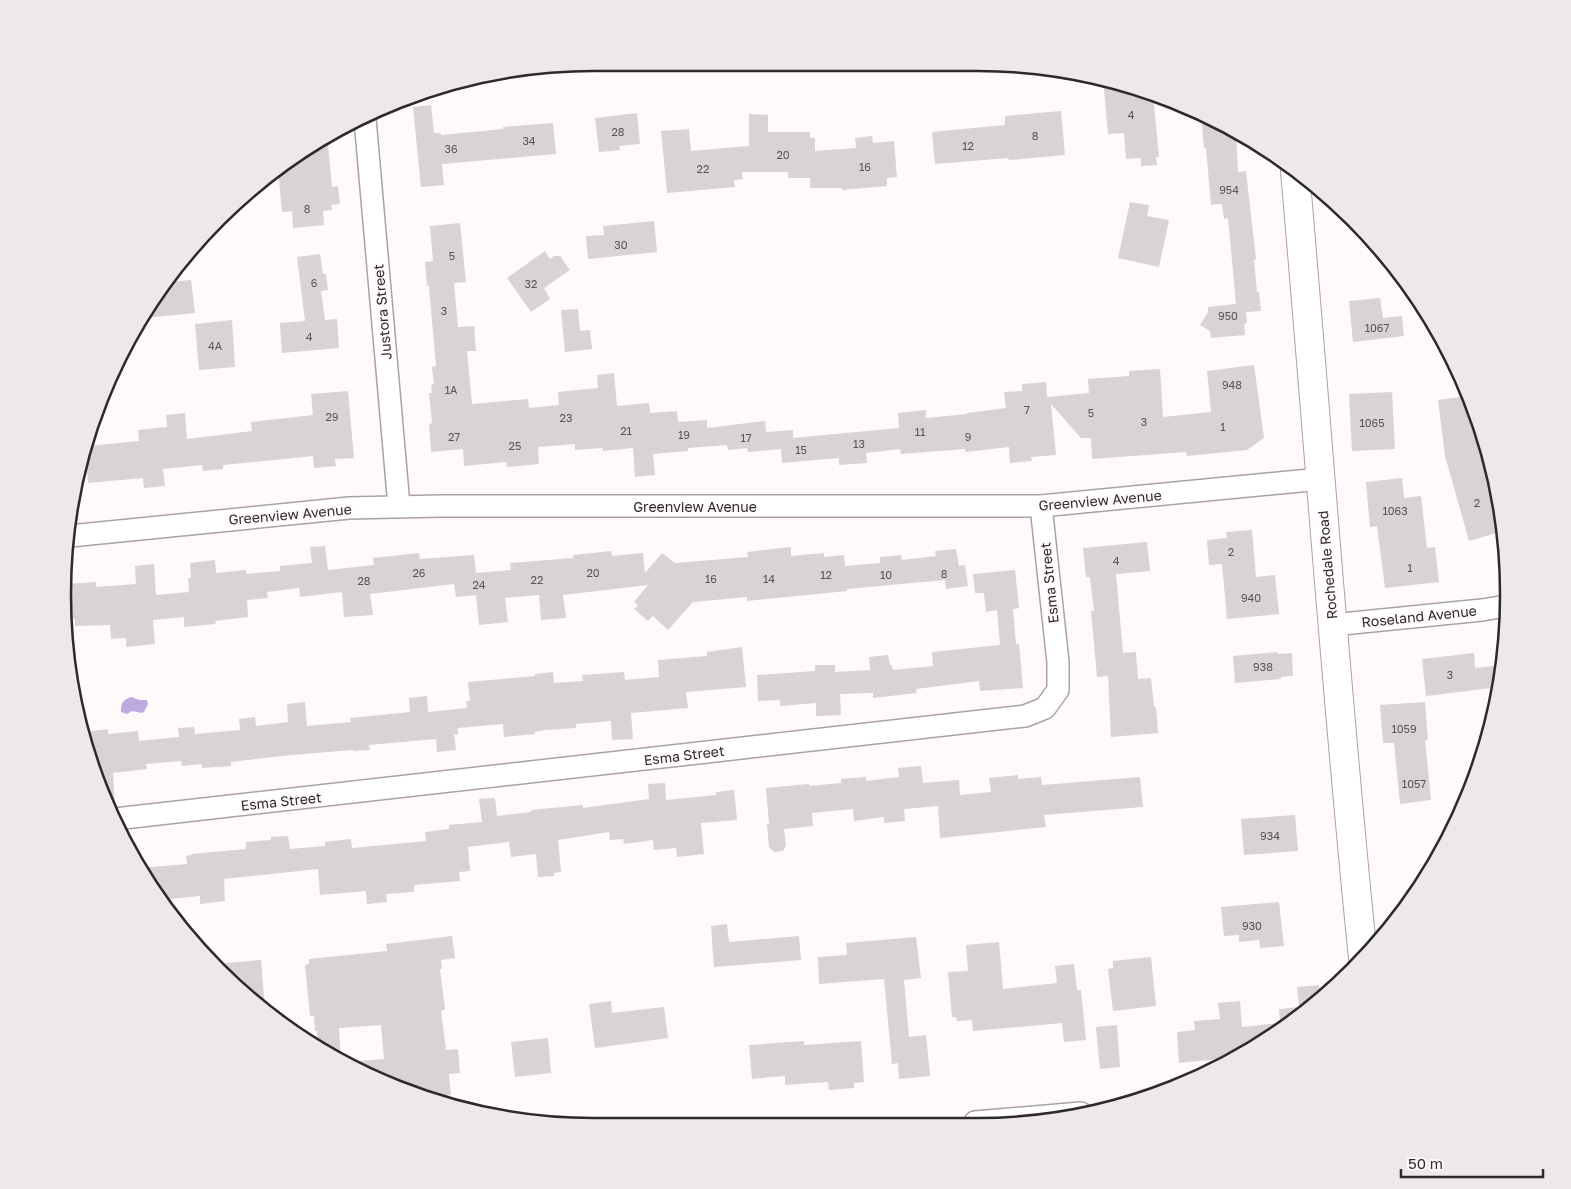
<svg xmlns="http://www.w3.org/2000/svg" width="1571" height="1189" font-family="'Golos Text',sans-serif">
	<rect width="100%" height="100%" fill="#fff9fa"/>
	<path fill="#bfaade" d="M132,697L139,700H147L148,704L144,712L142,713L132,711L127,714L121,712C121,703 123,699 132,697Z"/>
	<g fill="#d9d2d7">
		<polygon points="1103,79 1114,81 1153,94 1159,157 1156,157 1157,165 1141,166 1141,158 1126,159 1124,133 1108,134"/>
		<polygon points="431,105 434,133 441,133 441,135 503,129 503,127 553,123 556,154 442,164 444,185 421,187 413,107"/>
		<polygon points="1061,111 1065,155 1009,160 1008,158 935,164 932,132 1005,125 1005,116"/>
		<polygon points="637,113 640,144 619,146 620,150 599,152 595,118"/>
		<polygon points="749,114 768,115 768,132 810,132 810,138 815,138 815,151 856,148 855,138 872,136 873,143 894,141 897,177 887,178 887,186 842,190 842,188 810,188 810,178 788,178 788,172 742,172 743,179 734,180 735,187 667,193 661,131 689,129 691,151 749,146"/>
		<polygon points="1201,114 1236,133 1238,172 1246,171 1256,259 1254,260 1257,292 1259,292 1261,311 1246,312 1247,323 1244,324 1245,335 1211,338 1210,331 1200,325 1208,312 1208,307 1236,304 1228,218 1224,219 1222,204 1211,205 1206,148 1204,148"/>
		<polygon points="327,135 332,187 338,186 340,204 331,205 332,210 323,211 324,225 293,228 292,211 282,212 278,170"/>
		<polygon points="1130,202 1149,205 1147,216 1169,220 1159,267 1118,258"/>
		<polygon points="654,221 657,252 588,259 586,236 604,235 603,226"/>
		<polygon points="460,223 466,282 454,283 458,327 474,326 476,351 467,351 472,404 528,399 529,408 559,405 558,392 598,388 597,375 614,373 617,406 649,403 650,413 677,411 678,422 707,420 707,428 765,421 766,432 793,430 793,438 899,428 898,413 926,410 926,418 967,414 967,413 1006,408 1004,392 1022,391 1022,384 1046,382 1047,397 1089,393 1088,379 1129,376 1129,371 1160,369 1163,417 1211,412 1207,371 1254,365 1264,438 1247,450 1187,456 1186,452 1092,459 1091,438 1081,438 1051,404 1056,455 1031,457 1032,461 1010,463 1009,447 965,452 965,449 901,454 900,449 866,453 867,463 839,465 839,458 782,463 781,449 748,452 747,448 728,450 727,445 688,448 688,451 653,454 655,475 635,477 633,448 603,451 603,448 575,450 575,444 538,447 539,464 507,467 506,462 464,466 463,449 431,452 429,424 432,423 429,393 432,393 431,385 434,384 432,367 436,366 429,286 427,286 425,262 433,261 430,226"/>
		<polygon points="545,251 550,259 554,256 560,256 570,270 544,288 550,299 531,312 507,278"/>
		<polygon points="320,254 323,274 326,274 328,290 321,291 325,320 337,319 339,348 282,353 280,323 305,321 297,257"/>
		<polygon points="191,280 195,313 145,318 169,282"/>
		<polygon points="1380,298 1383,318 1402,316 1404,336 1353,342 1349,301"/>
		<polygon points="578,309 580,331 590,330 592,349 565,352 561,310"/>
		<polygon points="232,320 235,367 199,370 195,324"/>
		<polygon points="348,391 354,458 335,459 336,466 314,468 313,456 223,465 223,469 203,471 202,465 163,469 165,486 144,488 143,478 88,483 86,453 88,446 139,441 138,430 167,427 166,415 185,413 187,439 252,431 251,422 313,415 311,394"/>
		<polygon points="1392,392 1395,449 1352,451 1349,394"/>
		<polygon points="1467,396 1480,430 1484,465 1500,517 1503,531 1469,541 1445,456 1438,400"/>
		<polygon points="1402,478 1404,498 1421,496 1427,548 1435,547 1439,582 1385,588 1377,526 1370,527 1366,482"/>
		<polygon points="1252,530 1256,577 1275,575 1279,614 1227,619 1222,564 1209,565 1207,540 1227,538 1226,532"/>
		<polygon points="1147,542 1150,571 1116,574 1123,653 1136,652 1138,679 1151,678 1154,707 1156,707 1158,733 1111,737 1108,676 1097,677 1091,611 1094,611 1090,577 1086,577 1083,548"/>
		<polygon points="325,546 328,570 374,565 373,558 419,553 420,559 474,555 476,573 511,570 510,563 573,558 573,555 611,551 612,556 643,553 645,573 662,553 675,563 748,557 747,552 791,547 791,556 824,553 824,557 844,555 845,566 880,563 880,557 901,555 902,560 936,556 935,551 956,549 959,566 965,565 968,586 946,589 945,580 847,589 847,591 747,601 747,597 693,602 668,630 653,616 648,621 634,609 638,605 634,602 648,585 563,595 566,618 541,620 539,595 505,598 508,622 479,625 476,595 456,597 454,584 370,594 373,615 344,617 342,592 300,597 299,588 267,592 268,598 247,600 248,617 215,621 216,624 184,627 184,617 153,620 155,644 126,647 126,638 111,639 110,625 75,626 75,619 64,620 67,584 96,582 96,587 136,584 135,566 154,564 156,595 189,592 188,578 191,578 190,563 215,560 216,573 246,570 246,574 280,571 280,566 312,563 310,547"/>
		<polygon points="1015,570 1019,608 1013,609 1016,644 1019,644 1023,688 980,691 979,681 916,689 917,693 873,698 873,693 840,694 841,715 816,716 816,703 780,706 780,700 758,701 757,675 815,671 815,665 835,665 835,672 870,670 869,657 888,655 890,665 892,665 893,670 933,666 932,652 1000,645 997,610 986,612 984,593 975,593 973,574"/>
		<polygon points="742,647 746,687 686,692 688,708 631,713 633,739 612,740 611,721 576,724 576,728 545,730 535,732 535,734 504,737 503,724 458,728 458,735 454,734 456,750 437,752 436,739 369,745 370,750 354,751 353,750 291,755 231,762 231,766 202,768 202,764 182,766 181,761 146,764 147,769 113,773 115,806 110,808 91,766 84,732 108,729 108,734 138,731 139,741 179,737 178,728 194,727 195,734 240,730 239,719 255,717 256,726 288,722 287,704 305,702 307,726 351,722 350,718 410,712 409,698 427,696 428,712 467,708 466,701 470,701 468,682 535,676 535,674 553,672 554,683 583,681 582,675 624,672 625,680 659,677 658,660 707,656 707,652"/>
		<polygon points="1278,652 1278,654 1292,653 1293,676 1281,677 1281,679 1235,683 1233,656"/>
		<polygon points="1474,653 1475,668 1504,665 1499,687 1426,696 1422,659"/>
		<polygon points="1425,702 1428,740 1425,740 1431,800 1400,804 1394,743 1383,743 1380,705"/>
		<polygon points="921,766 923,783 959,780 960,795 991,792 989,778 1018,775 1018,779 1041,777 1042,785 1140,777 1143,807 1044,815 1046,827 940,838 938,806 904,809 905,821 884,823 884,817 854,821 853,809 812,813 813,826 784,829 786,845 783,851 774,852 769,847 767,824 769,824 766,788 809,784 809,786 841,783 841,779 866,777 866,781 899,777 898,768"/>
		<polygon points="665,783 666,800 716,795 716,792 734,790 737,820 701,823 704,854 677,857 676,848 654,850 653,840 624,844 623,839 610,840 609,832 558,840 561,872 554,873 554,876 538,877 536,854 511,857 509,842 468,847 470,871 459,872 460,881 414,885 414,892 386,894 387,902 367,904 366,891 320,895 318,869 224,879 225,901 200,904 200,896 160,900 139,868 187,864 186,856 192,855 191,854 246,849 246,842 271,840 271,837 288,836 290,849 325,846 325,842 351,839 352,848 426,841 425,832 449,829 449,825 482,822 479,799 495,798 497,816 531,812 531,810 583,805 583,808 649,799 648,784"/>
		<polygon points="1295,815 1298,851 1244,855 1241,819"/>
		<polygon points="1279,902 1284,946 1260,948 1259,940 1239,942 1239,935 1224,936 1221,907"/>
		<polygon points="727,924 729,942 799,936 801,960 714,967 711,926"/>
		<polygon points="452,936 455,958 441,960 442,969 440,969 445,1009 441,1011 446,1050 458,1049 460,1073 449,1074 451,1095 422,1097 343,1062 384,1059 381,1025 339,1028 341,1061 329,1055 318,1048 317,1031 315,1031 314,1016 310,1016 305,965 309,964 309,959 387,951 386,944"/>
		<polygon points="916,937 921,978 904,980 909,1037 926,1035 930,1076 899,1079 898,1063 892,1064 884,979 819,984 818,957 847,955 846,943"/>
		<polygon points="999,942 1003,989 1057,983 1055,966 1074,964 1077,990 1081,990 1086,1040 1064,1042 1062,1023 973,1031 972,1020 957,1021 956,1017 952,1017 948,972 968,971 966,945"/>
		<polygon points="1151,957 1156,1006 1113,1011 1108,969 1113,968 1113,961"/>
		<polygon points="261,960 265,1010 244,995 215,964"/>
		<polygon points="1319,985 1321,998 1300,1017 1228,1058 1179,1063 1177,1032 1195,1030 1194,1021 1220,1019 1218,1003 1240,1001 1242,1027 1280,1023 1279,1009 1299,1007 1297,987"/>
		<polygon points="611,1001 612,1013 664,1007 668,1038 595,1048 589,1004"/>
		<polygon points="1117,1025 1120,1067 1100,1069 1096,1027"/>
		<polygon points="548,1038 551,1073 515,1077 511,1042"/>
		<polygon points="804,1041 804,1045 861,1041 864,1082 854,1083 854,1088 829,1090 828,1082 785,1085 785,1076 752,1079 749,1045"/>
	</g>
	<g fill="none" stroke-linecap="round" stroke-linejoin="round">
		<g stroke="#aaa2a2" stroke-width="24">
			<g id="minor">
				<polyline points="365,119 399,506"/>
				<polyline points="70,536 349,508 440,506 1041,506 1320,479"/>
				<polyline points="1332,625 1482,610 1506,606"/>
				<polyline points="115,819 1025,716 1045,708 1058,690 1058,662 1041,506"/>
				<polyline points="975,1122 1081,1113"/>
			</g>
		</g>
		<g stroke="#aaa2a2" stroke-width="30">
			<path id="secondary" d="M1295,171C1318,433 1336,696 1363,958"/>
		</g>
		<use href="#minor" stroke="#fff" stroke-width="21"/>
		<use href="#secondary" stroke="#fff" stroke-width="28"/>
	</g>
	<g text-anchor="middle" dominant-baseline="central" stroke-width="4.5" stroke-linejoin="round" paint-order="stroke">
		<g font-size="11" fill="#595456">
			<text x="1131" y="114">4</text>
			<text x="618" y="131">28</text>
			<text x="1035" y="135">8</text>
			<text x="529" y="140">34</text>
			<text x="968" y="145">12</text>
			<text x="451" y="148">36</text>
			<text x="783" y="154">20</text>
			<text x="865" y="166">16</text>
			<text x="703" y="168">22</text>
			<text x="1229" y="189">954</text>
			<text x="307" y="208">8</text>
			<text x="621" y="244">30</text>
			<text x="452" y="255">5</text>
			<text x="314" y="282">6</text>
			<text x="531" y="283">32</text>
			<text x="444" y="310">3</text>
			<text x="1228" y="315">950</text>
			<text x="1377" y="327">1067</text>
			<text x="309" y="336">4</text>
			<text x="215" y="345">4A</text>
			<text x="1232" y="384">948</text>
			<text x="451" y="389">1A</text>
			<text x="1027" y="409">7</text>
			<text x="1091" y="412">5</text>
			<text x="332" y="416">29</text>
			<text x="566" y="417">23</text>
			<text x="1144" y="421">3</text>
			<text x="1372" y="422">1065</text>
			<text x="1223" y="426">1</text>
			<text x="626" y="430">21</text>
			<text x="920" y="431">11</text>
			<text x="684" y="434">19</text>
			<text x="454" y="436">27</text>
			<text x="968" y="436">9</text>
			<text x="746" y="437">17</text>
			<text x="859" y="443">13</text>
			<text x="515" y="445">25</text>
			<text x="801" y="449">15</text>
			<text x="1477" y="502">2</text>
			<text x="1395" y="510">1063</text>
			<text x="1231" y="551">2</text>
			<text x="1116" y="560">4</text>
			<text x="1410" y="567">1</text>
			<text x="419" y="572">26</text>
			<text x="593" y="572">20</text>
			<text x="944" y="573">8</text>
			<text x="826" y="574">12</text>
			<text x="886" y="574">10</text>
			<text x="711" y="578">16</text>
			<text x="769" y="578">14</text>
			<text x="537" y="579">22</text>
			<text x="364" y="580">28</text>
			<text x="479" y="584">24</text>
			<text x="1251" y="597">940</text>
			<text x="1263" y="666">938</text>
			<text x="1450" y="674">3</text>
			<text x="1404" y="728">1059</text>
			<text x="1414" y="783">1057</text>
			<text x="1270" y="835">934</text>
			<text x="1252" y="925">930</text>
		</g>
		<g font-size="14" fill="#2e2a2b" stroke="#fff9fa">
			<text transform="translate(382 312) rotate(-95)">Justora Street</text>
			<text transform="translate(1100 500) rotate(-5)">Greenview Avenue</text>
			<text x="695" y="506">Greenview Avenue</text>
			<text transform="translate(290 514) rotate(-5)">Greenview Avenue</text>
			<text transform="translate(1327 565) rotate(-95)">Rochedale Road</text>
			<text transform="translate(1049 583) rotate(-96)">Esma Street</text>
			<text transform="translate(1419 616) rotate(-6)">Roseland Avenue</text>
			<text transform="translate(684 755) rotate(-7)">Esma Street</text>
			<text transform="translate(281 801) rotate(-6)">Esma Street</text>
		</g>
	</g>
	<path d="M0 0H1571V1189H0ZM594 71H977A523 523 0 0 1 1500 594V595A523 523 0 0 1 977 1118H594A523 523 0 0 1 71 595V594A523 523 0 0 1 594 71Z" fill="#eee8e9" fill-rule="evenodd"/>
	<path fill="none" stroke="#2e2a2b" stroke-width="2.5" d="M594 71H977A523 523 0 0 1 1500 594V595A523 523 0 0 1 977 1118H594A523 523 0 0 1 71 595V594A523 523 0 0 1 594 71Z"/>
	<path d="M1401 1169v8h142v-8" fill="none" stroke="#2e2a2b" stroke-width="2.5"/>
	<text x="1408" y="1169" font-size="15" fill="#2e2a2b" stroke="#fff9fa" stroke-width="4" paint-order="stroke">50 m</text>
</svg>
